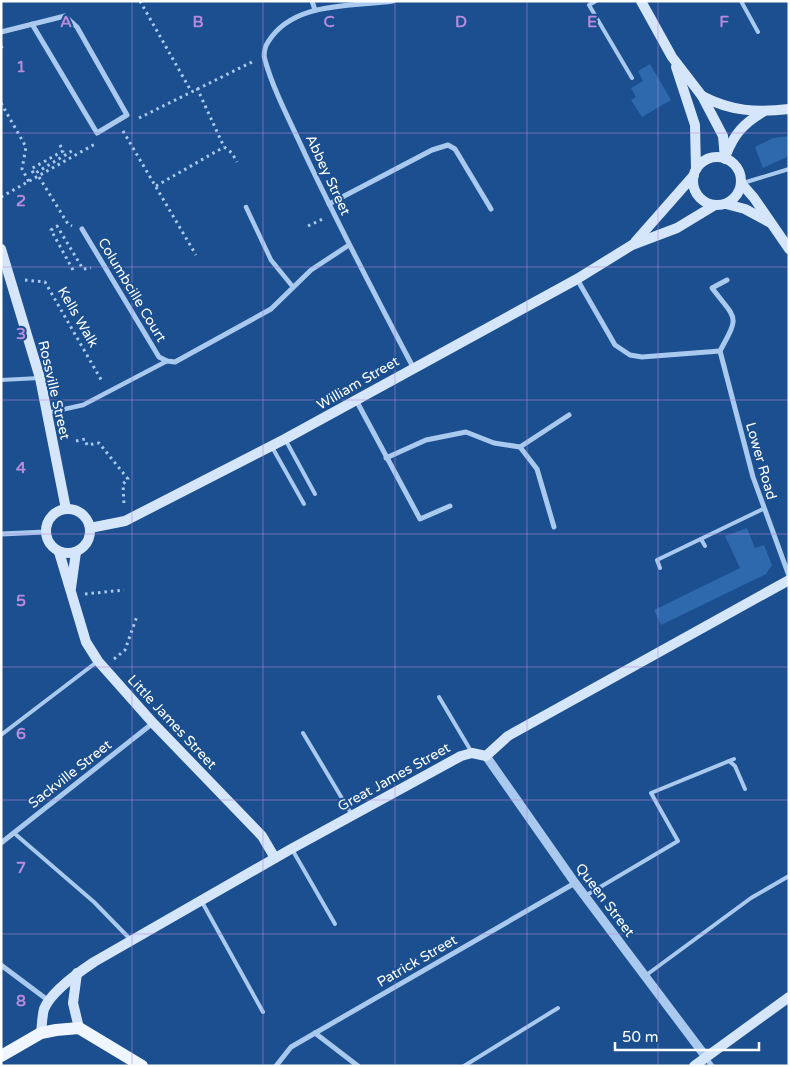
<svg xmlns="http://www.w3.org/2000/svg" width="790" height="1067" font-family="'Varela Round',sans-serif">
	<rect width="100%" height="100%" fill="#1b4f8f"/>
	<g fill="#2e69ad">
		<polygon points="650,64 671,100 642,117 631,100 636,97 631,88 643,81 638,71"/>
		<polygon points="789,136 789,156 763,168 755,147 773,138"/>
		<polygon points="747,528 755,548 764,545 772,565 766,574 661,625 654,610 740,568 725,536"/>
	</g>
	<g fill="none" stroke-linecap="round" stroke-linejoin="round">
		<g stroke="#a9c9ee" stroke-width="3" stroke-dasharray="2.5 4" stroke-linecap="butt">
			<polyline points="140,1 191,91"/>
			<polyline points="1,46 3,49"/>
			<polyline points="197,88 224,147 232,153 237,162"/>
			<polyline points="1,103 26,147 22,169 29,182"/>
			<polyline points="139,118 254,61"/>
			<polyline points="123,131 196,255"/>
			<polyline points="60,145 63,151 31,169 34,174 75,149"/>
			<polyline points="39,177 68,224 72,226"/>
			<polyline points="156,186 224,147"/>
			<polyline points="1,197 95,144"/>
			<polyline points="308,226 325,218"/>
			<polyline points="73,270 51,230 57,226 83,269 91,268"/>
			<polyline points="25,280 45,282 103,383"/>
			<polyline points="76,441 85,439 87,445 99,443 128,479 123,484 124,505"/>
			<polyline points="85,594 124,590"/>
			<polyline points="114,659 125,650 137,616"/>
		</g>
		<g stroke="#a9c9ee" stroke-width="4">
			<polyline points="596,1 589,5 632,78"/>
			<polyline points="741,1 758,32"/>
			<polyline points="743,183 789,169"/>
			<polyline points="1,380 40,378"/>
			<polyline points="285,439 315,494"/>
			<polyline points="272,447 304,504"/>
			<polyline points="701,539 705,546"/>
			<polyline points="660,568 657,560 763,509"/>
			<polyline points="439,697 471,751"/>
			<polyline points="303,733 352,815"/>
			<polyline points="1,735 98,661"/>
			<polyline points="729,761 735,766 745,789"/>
			<polyline points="14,833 94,902 131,940"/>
			<polyline points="293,851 335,924"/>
			<polyline points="585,896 678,841 651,793 734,759"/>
			<polyline points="202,902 263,1012"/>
			<polyline points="645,976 751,898 789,876"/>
			<polyline points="464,1066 558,1008"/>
		</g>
		<g stroke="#a9c9ee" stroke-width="4.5">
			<polyline points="246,207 271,260 293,287"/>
			<polyline points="47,413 83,405 167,361"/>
		</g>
		<g stroke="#a9c9ee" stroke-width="5">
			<polyline points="312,1 315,10"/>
			<path d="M393,1C351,7 293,1 268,42C265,46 263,55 265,60C274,92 291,123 305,154C339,226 376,297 413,367"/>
			<polyline points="1,32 65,16 77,27 127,115 97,133 32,24"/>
			<polyline points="329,204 432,150 448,145 455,149 491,209"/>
			<polyline points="82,229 159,357 167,361 175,362 271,309 311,270 349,245"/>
			<polyline points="577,279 615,345 630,355 642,357 720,351 753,477 789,576"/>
			<path d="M720,351C740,314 737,321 712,288L727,280"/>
			<polyline points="356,400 420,519 450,506"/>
			<polyline points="520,447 569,415"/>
			<polyline points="386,458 426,440 466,432 494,443 520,447 537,469 554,527"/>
			<polyline points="1,534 45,532"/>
			<polyline points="1,843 153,723"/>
			<polyline points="1,965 49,1001"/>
			<polyline points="315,1033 358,1066"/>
			<polyline points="706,1058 712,1066"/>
			<polyline points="276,1066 291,1047 575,883"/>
		</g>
		<polyline stroke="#a9c9ee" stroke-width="9" points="486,756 575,883 706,1057"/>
		<g stroke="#d6e6fa" stroke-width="10">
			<polyline points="641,1 672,57 702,96 723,136 725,159"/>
			<polyline points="676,67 695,125 696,169"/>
			<path d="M702,96C730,111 757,113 789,109"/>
			<path d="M726,155C734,134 744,123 763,112"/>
			<circle cx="717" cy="181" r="24"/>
			<polyline points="741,183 754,198 789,249"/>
			<polyline points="726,204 745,209 769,222"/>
			<polyline points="635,242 694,175"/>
			<polyline points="1,249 40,378 66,509"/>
			<circle cx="68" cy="531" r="22"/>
			<polyline points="90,528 125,521 285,439 577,279 632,245 677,228 715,205"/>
			<polyline points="59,552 86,642 98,661 153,723 262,836 275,858"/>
			<polyline points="71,588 76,552"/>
			<polyline points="77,973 73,1003 79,1028"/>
			<path d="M41,1033C42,1026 42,1016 44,1009C51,992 79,972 94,962L291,849L461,756L472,753L486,756L508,736L789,580"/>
			<polyline points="694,1066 789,997"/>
		</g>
		<polyline stroke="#f0f6ff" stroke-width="12" points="1,1056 41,1033 56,1030 79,1028 142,1066"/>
	</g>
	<path fill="none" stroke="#b68bdc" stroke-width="1" stroke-opacity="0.55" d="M132,1V1066M263,1V1066M395,1V1066M527,1V1066M658,1V1066M1,133H789M1,267H789M1,400H789M1,534H789M1,667H789M1,800H789M1,934H789"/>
	<g text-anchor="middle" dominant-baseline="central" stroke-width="4" stroke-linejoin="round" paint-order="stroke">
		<g font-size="14" fill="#fff" stroke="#1b4f8f">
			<text transform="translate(328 175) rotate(65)">Abbey Street</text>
			<text transform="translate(132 290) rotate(59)">Columbcille Court</text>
			<text transform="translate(78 317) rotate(60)">Kells Walk</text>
			<text transform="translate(358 383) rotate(-30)">William Street</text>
			<text transform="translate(54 390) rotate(77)">Rossville Street</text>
			<text transform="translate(761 461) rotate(74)">Lower Road</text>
			<text transform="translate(172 722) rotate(47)">Little James Street</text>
			<text transform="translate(70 774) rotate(-38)">Sackville Street</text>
			<text transform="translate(394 777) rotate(-29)">Great James Street</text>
			<text transform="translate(605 900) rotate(53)">Queen Street</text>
			<text transform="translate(417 961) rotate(-30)">Patrick Street</text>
		</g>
	</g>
	<g font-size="16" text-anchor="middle" font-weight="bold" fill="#b68bdc" stroke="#1b4f8f" stroke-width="4" stroke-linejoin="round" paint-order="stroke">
		<text x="66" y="27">A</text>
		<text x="198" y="27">B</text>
		<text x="329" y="27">C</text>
		<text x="461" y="27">D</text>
		<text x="592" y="27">E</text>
		<text x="724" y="27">F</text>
		<text x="21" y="72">1</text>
		<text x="21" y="206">2</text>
		<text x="21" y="339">3</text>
		<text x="21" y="473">4</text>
		<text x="21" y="606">5</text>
		<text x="21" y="739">6</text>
		<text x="21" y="873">7</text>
		<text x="21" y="1006">8</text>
	</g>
	<rect width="790" height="1067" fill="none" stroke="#ffffff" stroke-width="5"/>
	<path d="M615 1042v8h144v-8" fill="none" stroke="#ffffff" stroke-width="2.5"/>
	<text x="622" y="1042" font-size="15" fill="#ffffff" stroke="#1b4f8f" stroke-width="4" paint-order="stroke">50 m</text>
</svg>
